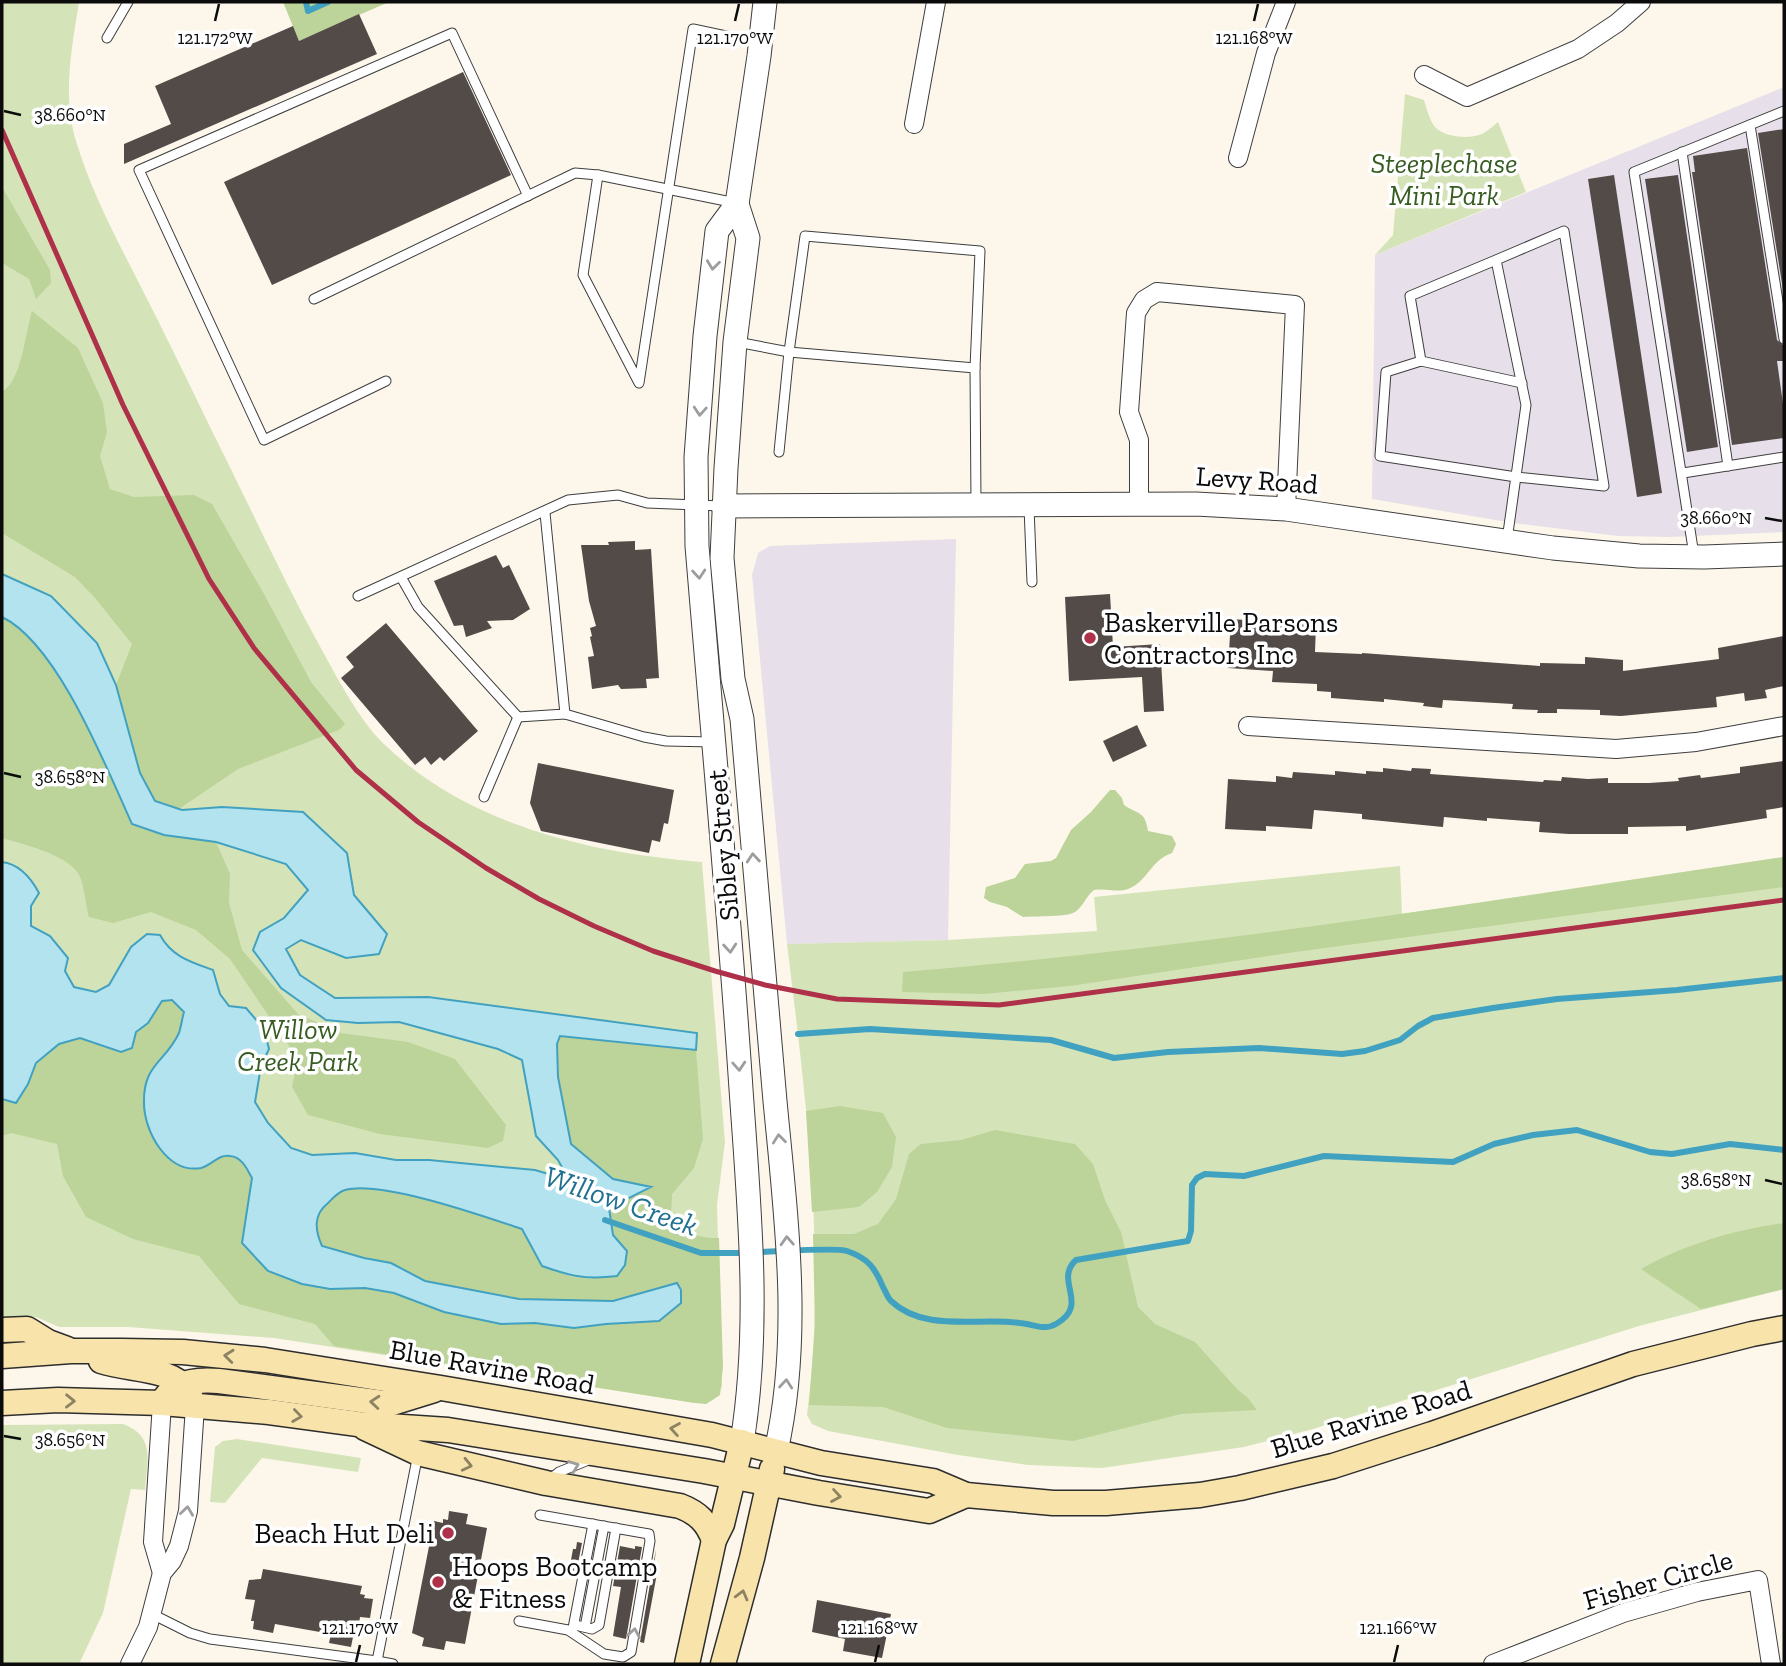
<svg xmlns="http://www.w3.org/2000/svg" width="1786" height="1666" font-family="'Zilla Slab',serif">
	<rect width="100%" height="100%" fill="#fdf7eb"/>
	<g fill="#e7dfe9">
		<polygon points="1784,87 1784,532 1669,537 1618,536 1513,523 1372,499 1375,255"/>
		<polygon points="956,539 948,940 787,944 752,575 758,553 770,546"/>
	</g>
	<g fill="#d5e4b8">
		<path d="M2,2H79C72,48 62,95 76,141C91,191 116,238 140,285C164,332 187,379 210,427C248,502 282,578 323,652C339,681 360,721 384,744C468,825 589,853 702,862L725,1142L717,1205L722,1386C716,1409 695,1403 676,1400L274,1338L128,1327H59L36,1317L2,1318Z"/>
		<path d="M1405,94L1424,100C1427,109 1429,119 1435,127C1445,137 1466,139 1479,135C1486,133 1493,126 1498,122L1526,192L1375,255L1393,235Z"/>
		<path d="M1784,857V1289L1639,1326L1313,1429L1244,1447L1102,1468L1028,1465L958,1455L828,1431L812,1424L807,1415C827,1259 806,1099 787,944L948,940L1097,931L1094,897L1400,866L1402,914Z"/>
		<path d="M123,1424C156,1436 147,1462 145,1490L131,1489L103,1613L79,1664H2V1425Z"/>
		<polygon points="237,1439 361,1458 358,1472 262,1458 225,1503 210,1502 215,1447 223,1441"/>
	</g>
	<g fill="#bcd399">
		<polygon points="283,2 389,2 299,41"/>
		<polygon points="2,187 50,270 51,283 36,299 29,279 2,263"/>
		<path d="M32,311L78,348L103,403L107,432L100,456L110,489L134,497L194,495L212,504L264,594L311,682L345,724L339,730L238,769L179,809L155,801L140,773L116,685L132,644L95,598L75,577L2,533V392C22,380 25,334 32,311Z"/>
		<path d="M2,617C58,644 106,768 132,824L164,835L216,842L230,874L229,903L242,950L298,1014L341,1033L408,1042L455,1059L506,1125L503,1141L488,1148L380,1134L308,1115L292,1087L298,1059L230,959L196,930L151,912L113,923L89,917C86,907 84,882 78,873C65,854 23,844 2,838Z"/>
		<path d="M1110,790H1115L1122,798L1124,805C1139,815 1145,811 1148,831L1172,836L1176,844L1172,853C1151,860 1147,882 1128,889C1118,893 1106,888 1094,890C1086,896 1083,907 1075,912C1069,917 1034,916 1023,917L1007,907L990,902L984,898L986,887L1015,878L1025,864L1051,861L1056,858L1071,830L1091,812Z"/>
		<path d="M1784,857V887L1295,952L1070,986L983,994L902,992L903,972C1198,948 1491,901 1784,857Z"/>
		<path d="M172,1000L184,1012L179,1033L170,1047L202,1168L217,1158L230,1156L241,1161L252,1178L248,1208L330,1289L365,1288L394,1293L444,1312L501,1324L535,1323L574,1328L636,1322L676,1283L613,1301L519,1299L425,1281L391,1263L364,1258L322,1246C315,1230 313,1215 328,1203C333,1198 338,1192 345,1190C381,1180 483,1216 522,1229L542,1266L572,1277L591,1279L613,1235L609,1208L650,1187L613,1179L571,1144L558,1077L557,1044L560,1036L696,1050L703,1139L694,1168L672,1194L671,1217C686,1232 697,1239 719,1238L723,1367L720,1395L706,1404L695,1403L334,1346L315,1324L239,1304L199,1256L133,1239L86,1217L63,1176L57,1144L11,1133L2,1136V1099L4,1100L28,1084L36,1063L59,1044L80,1038L121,1052L136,1032L148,1023L162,1001Z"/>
		<polygon points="840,1106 883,1113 896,1137 892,1167 877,1192 859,1207 812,1212 806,1111"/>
		<polygon points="995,1130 1075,1144 1093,1164 1105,1200 1121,1232 1138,1307 1155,1324 1195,1342 1237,1389 1248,1398 1257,1410 1181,1414 1073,1441 947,1428 883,1407 809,1405 815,1326 813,1234 854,1234 878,1224 896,1199 909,1154 921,1144 961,1140"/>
		<path d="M1784,1223V1289L1701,1309L1641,1269C1685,1244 1735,1230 1784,1223Z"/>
	</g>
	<path fill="#b4e3f0" stroke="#41a1c0" stroke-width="2" d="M2,574L51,596L97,643L116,685L140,773L155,801L182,810L222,807L303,812L347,853L354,895L387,934L379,954L346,958L301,940L286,949L300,975L335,998L428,997L697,1033L696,1050L560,1036L557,1044L558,1077L571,1144L613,1179L651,1187L609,1208L613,1235L627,1251L625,1265L617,1276C586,1280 570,1276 542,1266L522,1229C483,1216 381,1180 345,1190C338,1192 333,1198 328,1203C313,1215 315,1230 322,1246L364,1258L391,1263L425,1281L519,1299L613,1301L677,1283L681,1290V1303L659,1321L606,1324L574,1328L535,1323L501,1324L444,1312L394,1293L365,1288L330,1289L302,1284L268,1271L242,1243L252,1178C247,1169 242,1157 230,1156C218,1154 211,1166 201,1168C167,1174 144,1131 144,1103C143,1064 165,1063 179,1033C181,1027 182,1019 184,1012L172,1000L162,1001L148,1023L136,1032L132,1048L121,1052L80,1038L59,1044L36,1063L28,1084L16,1103L2,1099V862C19,864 31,878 39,893L31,906V926L50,936L68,958L65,971L74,987L96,992L109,985L131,947L147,934L160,935C172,957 191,962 213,970L220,994L229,1006L246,1008L264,1029L269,1049L261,1066L255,1102L268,1123L291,1148L312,1155L355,1153L396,1160H429L535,1170L569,1180L558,1160L536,1136L522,1060L498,1049L399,1022L358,1023L326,1020L281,988L253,950L260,932L284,918L308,890L286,864L216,842L164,835L132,824C106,767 58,644 2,617Z"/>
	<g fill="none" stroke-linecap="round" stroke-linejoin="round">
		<g stroke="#41a1c0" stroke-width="6">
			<polyline points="306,2 308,11 328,2"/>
			<polyline points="798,1034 870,1029 1051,1040 1114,1058 1168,1052 1259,1048 1342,1054 1365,1051 1400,1040 1418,1026 1433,1018 1493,1008 1557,999 1677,990 1784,978"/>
			<polyline points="605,1220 701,1253 746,1253"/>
			<path d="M757,1252C775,1252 834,1247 847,1251C868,1258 875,1268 883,1287C886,1292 887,1297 891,1301C925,1333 978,1317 1020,1323C1033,1324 1044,1331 1056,1324C1091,1304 1053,1281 1076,1260L1188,1241L1191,1231L1192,1185L1197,1178L1205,1174L1244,1176L1324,1156L1453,1162L1494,1144L1533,1135L1577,1130L1650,1152L1672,1154L1730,1144L1784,1150"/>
		</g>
	</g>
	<g fill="#524b48">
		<polygon points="359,14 377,54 124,164 124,144 171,124 155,86 293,26 299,41"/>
		<polygon points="463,72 511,175 272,285 224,182"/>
		<polygon points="1784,129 1784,296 1758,133"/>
		<polygon points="1747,148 1777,340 1784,346 1784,361 1777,361 1784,411 1784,438 1732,445 1692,172 1695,172 1693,156"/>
		<polygon points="1614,175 1662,493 1637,497 1588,179"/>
		<polygon points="1678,175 1718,447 1687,452 1645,179"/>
		<polygon points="635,541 635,550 651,549 659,678 646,679 647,688 621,689 618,685 592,689 588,657 594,656 590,637 592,636 590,628 596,626 589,601 581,545 609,545 608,542"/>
		<polygon points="496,555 503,568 509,565 530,609 513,620 487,621 492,628 466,637 463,625 454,626 434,581"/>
		<polygon points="1110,594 1113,647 1160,644 1164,711 1144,712 1142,677 1069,681 1065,597"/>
		<polygon points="1231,619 1316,625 1315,652 1362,654 1362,653 1540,666 1540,663 1585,664 1585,657 1623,660 1623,671 1719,659 1718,648 1784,636 1784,686 1765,690 1767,698 1745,701 1744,693 1716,697 1717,707 1621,716 1600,715 1600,710 1557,709 1557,713 1537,713 1538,710 1512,709 1513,704 1443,700 1442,708 1423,706 1424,703 1384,699 1384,702 1331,698 1331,692 1317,691 1317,684 1272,682 1273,671 1228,668"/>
		<polygon points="386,623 478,731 444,761 440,757 431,765 425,757 415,765 341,678 354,667 346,657"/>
		<polygon points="1137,725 1147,746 1113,762 1103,741"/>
		<polygon points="1784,761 1784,807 1766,810 1767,818 1686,831 1686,826 1628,827 1628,834 1569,834 1539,832 1540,822 1487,818 1487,821 1444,817 1443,827 1362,819 1362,814 1314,810 1312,829 1266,826 1266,831 1225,829 1228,779 1276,782 1276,776 1292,778 1293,772 1335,775 1335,771 1366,774 1366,771 1383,772 1383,768 1411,771 1412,768 1431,769 1430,774 1499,779 1543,782 1544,780 1561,781 1562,777 1588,779 1608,778 1608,783 1649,783 1679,781 1678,778 1700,775 1701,778 1740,773 1740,767"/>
		<polygon points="538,763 674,790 668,824 664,823 660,842 652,840 649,853 541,831 530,803"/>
		<polygon points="449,1511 468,1514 466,1524 487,1528 465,1644 446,1641 444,1650 422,1646 424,1638 412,1633 434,1521 443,1523 443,1519 448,1520"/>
		<polygon points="577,1542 582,1543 575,1579 571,1579 572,1572 569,1571 573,1549 576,1549"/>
		<polygon points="620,1546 635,1549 635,1546 642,1547 626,1639 613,1636 621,1587 613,1586"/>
		<polygon points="656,1549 654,1567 658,1568 644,1643 640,1642"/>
		<polygon points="263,1569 362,1586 360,1594 365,1595 364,1598 373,1599 370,1618 360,1617 357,1638 353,1637 351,1647 329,1643 331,1634 275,1624 273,1633 253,1629 254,1621 251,1621 255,1600 245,1599 249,1580 261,1579"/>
		<polygon points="817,1600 891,1614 882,1658 843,1651 845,1639 812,1632"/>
	</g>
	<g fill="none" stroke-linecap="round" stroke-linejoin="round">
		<g stroke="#3e3e3e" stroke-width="11">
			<g id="service">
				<polyline points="107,38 128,2"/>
				<polyline points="1750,125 1784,339"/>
				<polyline points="1682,152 1728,466"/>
				<polyline points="598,175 583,275 639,383 693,29 759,43"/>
				<polyline points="1496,260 1564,231 1604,486 1516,477 1380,456 1386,372 1421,361 1410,296 1496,260 1526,405 1507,540"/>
				<polyline points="314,299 575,173 598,175 736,203"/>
				<polyline points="737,342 789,352 975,368 976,503"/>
				<polyline points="1421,361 1522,383"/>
				<polyline points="386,381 264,440 139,170 452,33 528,196"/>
				<polyline points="779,452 789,352 805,236 980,251 975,368"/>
				<polyline points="1683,473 1784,457"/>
				<polyline points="1029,507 1032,582"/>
				<polyline points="1694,555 1634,172 1784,111"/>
				<polyline points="401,577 418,607 518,717 565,714 545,513"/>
				<polyline points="358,596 568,500 618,495 647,503 722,506"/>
				<polyline points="565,714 644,737 666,741 713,742"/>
				<polyline points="484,797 518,717"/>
				<polyline points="550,1479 559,1472 591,1459"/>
				<polyline points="152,1614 190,1633 210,1639 377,1661 418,1454"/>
				<polyline points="519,1621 568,1630 604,1654 623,1657 631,1652 650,1541 649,1534 540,1515"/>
				<polyline points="575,1625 592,1629 599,1625 616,1528"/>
				<polyline points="585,1627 604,1526"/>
				<polyline points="573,1628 593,1524"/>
				<polyline points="377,1661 393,1664"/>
			</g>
		</g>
		<g stroke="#3e3e3e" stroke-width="20">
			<g id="minor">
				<polyline points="1424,75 1467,97 1578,49 1617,23 1641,2"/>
				<polyline points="914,124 936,2"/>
				<polyline points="1238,158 1266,53 1286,2"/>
				<polyline points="1139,504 1139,440 1129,412 1136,313 1144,300 1157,292 1295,305 1286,509"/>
				<polyline points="1248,726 1616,749 1696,742 1784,726"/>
				<polyline points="162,1573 153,1542 162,1403"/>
				<polyline points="130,1664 148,1627 162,1573 172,1561 179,1546 188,1511 195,1406"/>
				<polyline points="1493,1664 1623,1613 1697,1592 1758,1580 1771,1664"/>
			</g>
		</g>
		<g stroke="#3e3e3e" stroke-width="25">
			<g id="tertiary">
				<path d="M737,204L748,238L735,342L726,468L722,558L733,679L742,719C752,847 764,974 775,1101C786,1217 802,1336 776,1451"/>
				<polyline points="723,506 1196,504 1286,509 1553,548 1639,556 1704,557 1784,554"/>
				<path d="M742,1442C761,1325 749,1206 741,1089C729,908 712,727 697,546L696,457L705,336L717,231L737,204L759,56L765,2"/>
			</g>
		</g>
		<g stroke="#2d2d2d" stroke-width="27">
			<g id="secondary">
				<polyline points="2,1330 27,1329 48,1342 67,1349"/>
				<polyline points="2,1356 71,1351 122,1351 183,1352 265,1360 441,1388 712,1435 821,1463 933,1481 966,1495 1053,1503 1106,1503 1200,1495 1240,1488 1333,1466 1432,1434 1633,1364 1752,1334 1784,1328"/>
				<path d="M101,1361C131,1371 169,1366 190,1392"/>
				<polyline points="2,1403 58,1400 162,1403 269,1412 358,1424 448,1430 704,1471 819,1493 929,1511 966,1495"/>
				<path d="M162,1403C173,1381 198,1379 219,1381L383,1403H392L434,1390"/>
				<path d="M365,1428L418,1453L546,1483L680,1506C698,1513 707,1522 714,1540"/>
				<polyline points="687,1664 714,1540 722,1524 742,1442"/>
				<polyline points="723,1664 752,1558 772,1469"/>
			</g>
		</g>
		<use href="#service" stroke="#fff" stroke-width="9"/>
		<use href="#minor" stroke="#fff" stroke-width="18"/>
		<use href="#tertiary" stroke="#fff" stroke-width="23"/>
		<use href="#secondary" stroke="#f8e3ab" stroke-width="24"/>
		<polyline stroke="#ae3049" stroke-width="5" points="2,130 123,405 209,579 254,648 356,770 418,822 486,868 539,899 594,926 653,951 715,971 765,985 837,999 999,1005 1784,900"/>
	</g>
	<defs><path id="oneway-chevron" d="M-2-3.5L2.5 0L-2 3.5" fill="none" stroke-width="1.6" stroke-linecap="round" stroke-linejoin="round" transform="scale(1.75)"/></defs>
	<g stroke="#9d9d9d">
		<use href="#oneway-chevron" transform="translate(713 265) rotate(97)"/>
		<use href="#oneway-chevron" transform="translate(700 411) rotate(94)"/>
		<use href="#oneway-chevron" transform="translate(699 574) rotate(85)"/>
		<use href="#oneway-chevron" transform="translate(753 858) rotate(-95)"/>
		<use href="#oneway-chevron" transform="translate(730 948) rotate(85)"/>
		<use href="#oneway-chevron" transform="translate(739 1066) rotate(86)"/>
		<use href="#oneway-chevron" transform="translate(779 1139) rotate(-96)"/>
		<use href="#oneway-chevron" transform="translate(787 1241) rotate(-93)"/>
		<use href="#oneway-chevron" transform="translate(786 1384) rotate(-85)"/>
		<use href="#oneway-chevron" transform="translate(574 1466) rotate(-21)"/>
		<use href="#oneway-chevron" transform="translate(187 1511) rotate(-82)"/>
		<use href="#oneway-chevron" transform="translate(634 1633) rotate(-80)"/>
	</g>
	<g stroke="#8d8263">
		<use href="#oneway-chevron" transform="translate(229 1356) rotate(-174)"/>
		<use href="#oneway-chevron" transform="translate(70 1401) rotate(1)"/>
		<use href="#oneway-chevron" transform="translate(375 1402) rotate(-175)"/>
		<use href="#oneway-chevron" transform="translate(297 1416) rotate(8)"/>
		<use href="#oneway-chevron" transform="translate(675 1429) rotate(-170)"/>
		<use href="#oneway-chevron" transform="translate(467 1465) rotate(13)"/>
		<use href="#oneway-chevron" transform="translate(836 1496) rotate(9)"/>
		<use href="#oneway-chevron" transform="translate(742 1595) rotate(-75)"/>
	</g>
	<path fill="none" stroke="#0b0b0b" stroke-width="2.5" d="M215,21L219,4M735,21L739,4M1254,21L1258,4M4,111L21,115M1765,518L1782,521M4,773L21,777M1765,1180L1782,1184M4,1436L21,1439M356,1662L360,1645M875,1662L879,1645M1394,1662L1398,1645"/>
	<g fill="#ae3049" stroke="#fff" stroke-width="2.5">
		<circle cx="1090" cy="638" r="7"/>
		<circle cx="448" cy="1533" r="7"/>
		<circle cx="438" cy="1582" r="7"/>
	</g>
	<g text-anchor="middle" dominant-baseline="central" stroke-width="7" stroke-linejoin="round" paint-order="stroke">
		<g font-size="28" font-style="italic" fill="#375c22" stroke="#fff">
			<text x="1444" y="163">Steeplechase<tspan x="1444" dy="32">Mini Park</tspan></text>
			<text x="298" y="1029">Willow<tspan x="298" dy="32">Creek Park</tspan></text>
		</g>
		<g font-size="28" fill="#0b0b0b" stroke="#fff">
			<text transform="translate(1257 480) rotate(4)">Levy Road</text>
			<text transform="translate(723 845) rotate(-95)">Sibley Street</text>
			<text transform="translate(492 1367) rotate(10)">Blue Ravine Road</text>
			<text transform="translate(1371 1419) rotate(-17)">Blue Ravine Road</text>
			<text transform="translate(1658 1580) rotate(-16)">Fisher Circle</text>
		</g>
		<g font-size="28" fill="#0b0b0b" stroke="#fff" text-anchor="start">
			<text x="1104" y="622">Baskerville Parsons<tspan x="1104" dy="32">Contractors Inc</tspan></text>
			<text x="434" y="1533" text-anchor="end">Beach Hut Deli</text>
			<text x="452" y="1566">Hoops Bootcamp<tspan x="452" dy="32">&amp; Fitness</tspan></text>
		</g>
		<g font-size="30" font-style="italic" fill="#207191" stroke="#fff">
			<text transform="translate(621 1201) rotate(19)">Willow Creek</text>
		</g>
	</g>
	<g font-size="18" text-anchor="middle" fill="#0b0b0b" stroke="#fff" stroke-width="7" stroke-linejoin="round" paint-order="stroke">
		<text x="215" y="44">121.172°W</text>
		<text x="735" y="44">121.170°W</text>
		<text x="1254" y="44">121.168°W</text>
		<text x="70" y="121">38.660°N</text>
		<text x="1716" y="524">38.660°N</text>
		<text x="70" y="783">38.658°N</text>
		<text x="1716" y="1186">38.658°N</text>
		<text x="70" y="1446">38.656°N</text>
		<text x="360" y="1634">121.170°W</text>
		<text x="879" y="1634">121.168°W</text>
		<text x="1398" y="1634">121.166°W</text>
	</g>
	<rect width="1786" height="1666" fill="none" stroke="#0b0b0b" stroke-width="7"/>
</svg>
